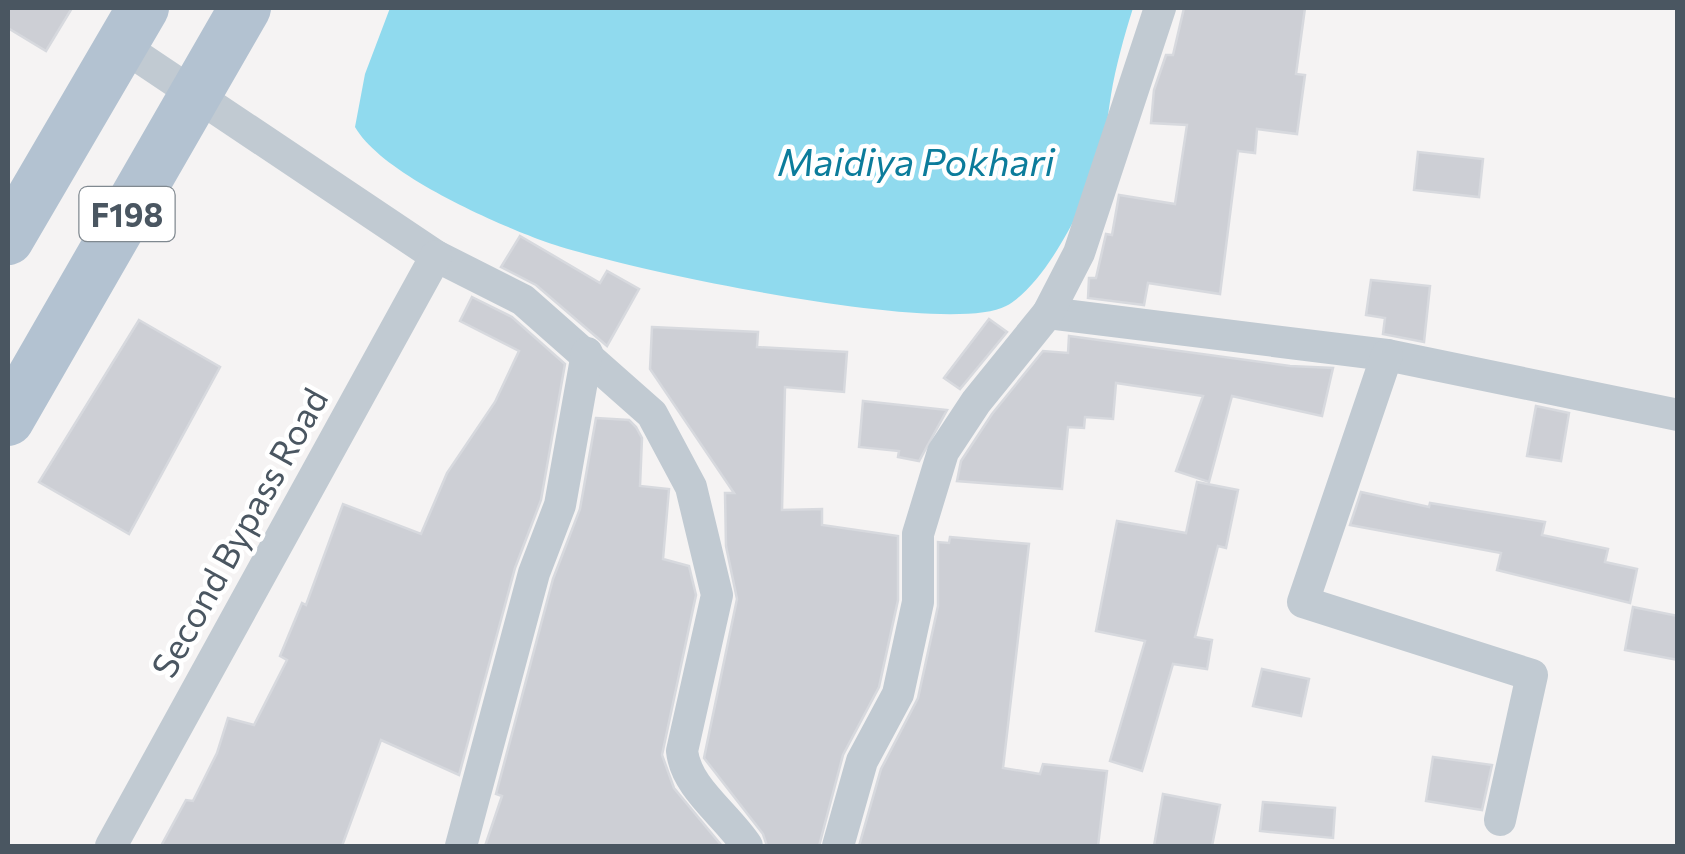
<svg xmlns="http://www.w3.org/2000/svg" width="1685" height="854" font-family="Commissioner,sans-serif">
	<rect width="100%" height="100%" fill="#f5f3f3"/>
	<path fill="#90daee" d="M390,8H1133C1124,37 1116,65 1111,95C1107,119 1105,147 1097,170C1082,209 1044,286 1006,306C945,338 619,268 546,242C494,223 382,174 355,127L365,74Z"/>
	<g fill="#cdcfd5" stroke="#d7d9de" stroke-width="2.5">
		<polygon points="8,8 72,8 46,51 8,28"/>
		<polygon points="1184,8 1305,8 1296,74 1305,75 1297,134 1257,129 1255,153 1238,151 1220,294 1148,283 1144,305 1088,298 1089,278 1096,278 1106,234 1112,235 1119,195 1175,204 1187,125 1151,123 1154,90 1166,55 1173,55"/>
		<polygon points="1418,152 1483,159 1479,197 1414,190"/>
		<polygon points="520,236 600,283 607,271 639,289 607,346 536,285 501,267"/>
		<polygon points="1371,280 1430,286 1424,342 1383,334 1385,318 1366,315"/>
		<polygon points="472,297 512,317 565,364 541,500 515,568 459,775 381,740 342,846 161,846 186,800 193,801 217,753 228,718 254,725 287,660 280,656 302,603 306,605 343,504 421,534 447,473 495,402 519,351 460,321"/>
		<polygon points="989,319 1007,332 960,389 944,378"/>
		<polygon points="139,320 220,367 129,534 39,482"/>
		<polygon points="652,327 758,332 757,347 847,352 844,392 785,387 782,510 822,509 822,525 898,536 898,600 879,687 843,755 819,846 767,846 763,834 704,758 737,599 726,546 725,493 734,493 650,369"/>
		<polygon points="1069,336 1290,366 1333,368 1322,416 1232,396 1209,482 1176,471 1203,396 1116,383 1113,419 1085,417 1084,428 1068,427 1062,489 957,481 961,461 992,414 1043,351 1068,353"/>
		<polygon points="863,401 947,410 919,461 898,457 899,451 859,447"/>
		<polygon points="1536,406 1569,413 1561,461 1527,456"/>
		<polygon points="596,418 629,420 636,427 642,438 640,486 669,489 663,559 689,566 696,595 662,755 674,788 722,846 485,846 502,796 496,794 553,579 580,509"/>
		<polygon points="1197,482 1238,490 1226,548 1218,546 1195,637 1212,640 1207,669 1173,664 1142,771 1110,761 1145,641 1096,631 1117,521 1186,533"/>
		<polygon points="1361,492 1429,507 1430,503 1545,522 1542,535 1608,549 1605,562 1637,569 1630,603 1497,570 1501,553 1350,525"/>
		<polygon points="950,537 1029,544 1003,768 1040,774 1043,764 1107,771 1098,846 859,846 881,769 918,698 938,606 938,542 949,543"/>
		<polygon points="1633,607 1678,616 1678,660 1625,650"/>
		<polygon points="1262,669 1309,679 1301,716 1253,706"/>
		<polygon points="1433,757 1492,765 1482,810 1426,801"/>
		<polygon points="1163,794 1220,805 1212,846 1154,846"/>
		<polygon points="1263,802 1335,808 1333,838 1260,831"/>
	</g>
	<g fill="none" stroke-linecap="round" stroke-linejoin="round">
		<g stroke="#c1cad2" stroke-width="32">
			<path d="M121,45L436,256L523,300L652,414L691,487L717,595L682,751C686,788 726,814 747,846"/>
			<polyline points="1048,313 1387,355 1678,415"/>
			<polyline points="1387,355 1303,602 1532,675 1500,820"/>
			<polyline points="111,846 436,256"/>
			<polyline points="461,846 534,573 560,505 587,353"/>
			<polyline points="838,846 862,761 898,694 918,602 918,534 943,452 976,402 1048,313 1079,253 1160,8"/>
		</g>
		<g stroke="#b3c2d1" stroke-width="52">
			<polyline points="8,239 143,8"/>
			<polyline points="8,420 245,8"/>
		</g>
	</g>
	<g text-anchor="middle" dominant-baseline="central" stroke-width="9" stroke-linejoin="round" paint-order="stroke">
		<rect fill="#fff" stroke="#808990" stroke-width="2.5" x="79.5" y="187" width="95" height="54" rx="8"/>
		<g font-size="32" font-weight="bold" fill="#4a5661">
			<text x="127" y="214">F198</text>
		</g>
		<g font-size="35" fill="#4a5661" stroke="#fff">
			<text transform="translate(238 532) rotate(-61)">Second Bypass Road</text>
		</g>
		<g font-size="38" font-style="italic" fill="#0c7c9b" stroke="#fff">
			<text x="916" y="160">Maidiya Pokhari</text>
		</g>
	</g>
	<rect width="1685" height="854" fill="none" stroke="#4a5661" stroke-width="20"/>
</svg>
